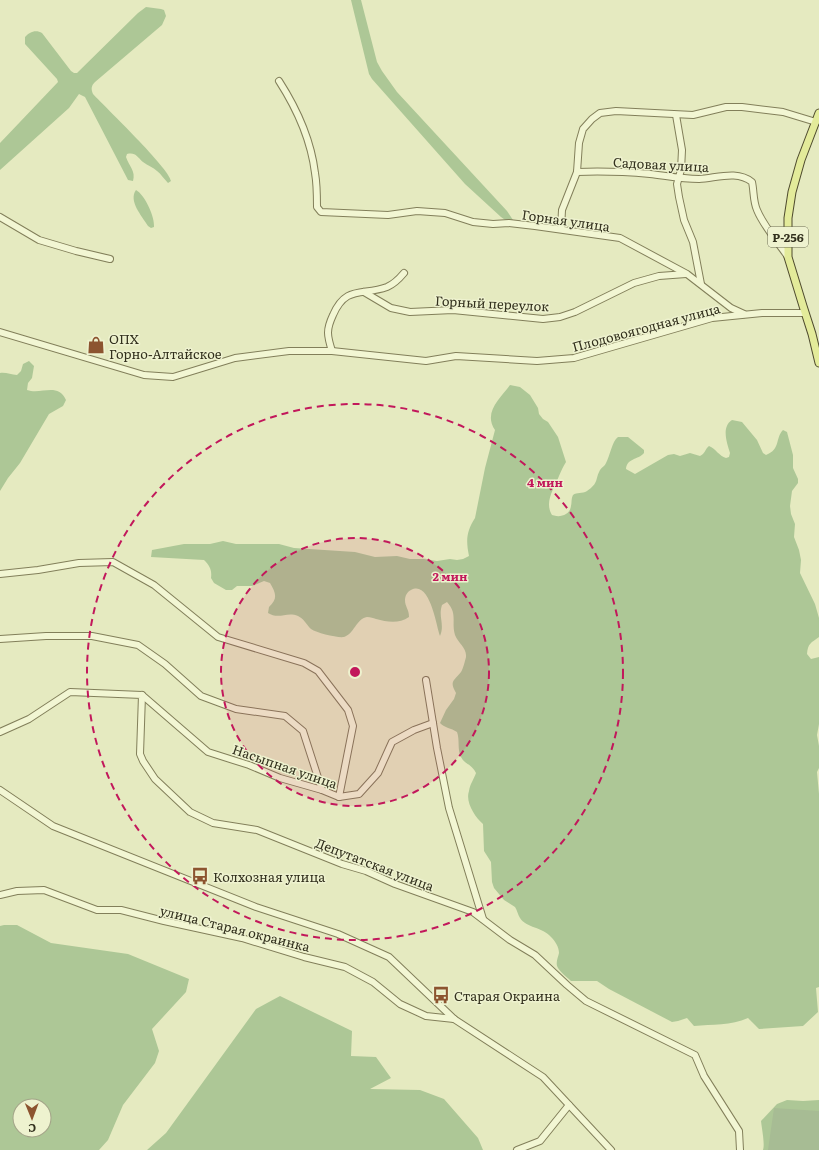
<svg xmlns="http://www.w3.org/2000/svg" width="819" height="1150" font-family="Literata,serif">
	<rect width="100%" height="100%" fill="#e5eac0"/>
	<g fill="#adc796" fill-rule="evenodd">
		<path d="M351,0H361L377,62L382,71L397,92L507,211L513,220C508,222 505,220 501,217L465,184L372,79L369,74Z"/>
		<path d="M146,7L161,9L164,10L166,16L162,25L95,82C91,86 91,89 93,94C106,108 169,168 171,181L168,183C164,179 161,174 157,171C153,167 148,166 143,162C137,157 136,152 127,154L126,157C129,166 136,171 133,181L128,180L85,97L79,94L69,108L0,170V143L58,82L57,79L25,44V37C29,32 36,29 42,33L71,71L74,73H77L138,13Z"/>
		<path d="M136,190C145,195 155,217 154,227L151,228L148,226C142,216 128,201 136,190Z"/>
		<path d="M29,361L34,366L32,378L28,383L27,390C41,395 58,382 66,400L63,406L49,414L20,463L8,478L0,491V373C6,372 11,375 17,375L21,371L23,364Z"/>
		<path d="M510,385L520,387L530,395L538,408L539,414L543,419L548,422L558,437L566,462C563,467 561,471 559,476C554,489 544,502 552,515C560,518 570,515 571,506C572,502 571,499 573,495C577,492 582,494 587,491C599,483 595,479 600,470C602,467 605,466 606,463C610,456 612,441 618,437H628L644,450V453C638,460 627,458 626,469L635,474L668,455L674,454L680,456L690,453L700,456C705,454 705,449 709,446C716,449 719,456 726,458L729,457L730,453C727,443 721,427 732,420L742,422L757,440L763,453L766,455C781,449 775,438 783,430L787,432L793,455V468L798,479V483L792,491L790,506L791,514L795,524L794,537L799,550L801,560L800,573L815,604L819,618V637C811,643 808,643 807,654L811,659L819,657V724L817,735L819,746V768L817,772L819,794V987L816,988L818,1012L803,1026L759,1029L748,1018C731,1026 712,1024 694,1026L687,1018L678,1021L672,1022L609,989L597,981H571C567,977 561,973 558,968C555,963 558,958 559,953C559,947 555,941 551,937C543,927 526,928 520,918C518,915 517,910 515,907L504,900L494,888L492,882L491,862L484,851L483,824C475,817 465,802 469,791C470,784 474,779 476,773C471,763 465,765 461,757C457,749 460,740 457,732C451,728 445,728 440,723L446,710L454,699L456,693C449,681 454,681 461,672C463,669 465,661 466,657C467,648 458,643 455,635C451,622 458,614 447,602L442,605C438,617 445,624 440,636C436,625 430,580 411,590C407,592 405,596 405,600C405,607 409,609 409,617C399,624 387,622 376,619C373,618 371,617 367,617C356,619 354,634 344,637C337,638 317,633 311,629C306,624 304,619 298,616C287,611 279,620 268,613L269,607C278,599 276,593 270,583L264,581L252,586H237L232,590H226L214,583L211,578C212,570 210,566 204,560L151,557L152,550L184,544H210L223,541L236,544H279L294,548L355,552L375,557L397,556L410,559H424L437,561L450,559L457,560L463,559L469,556C466,541 466,532 475,518L485,468L495,430C483,412 500,399 510,385Z"/>
		<path d="M4,925H17L51,943L128,954L189,979L186,992L152,1029L159,1051L155,1063L123,1105L108,1140L99,1150H0V926ZM20,1106H44V1130H20Z"/>
		<polygon points="280,996 352,1031 351,1056 376,1057 391,1078 370,1089 420,1090 444,1099 478,1138 483,1150 147,1150 166,1133 256,1009"/>
		<path d="M787,1100L803,1101L819,1100V1150H763C765,1144 762,1130 761,1121L777,1104Z"/>
	</g>
	<polygon fill="#a7bc94" points="774,1108 819,1111 819,1150 768,1150"/>
	<g fill="none" stroke-linecap="round" stroke-linejoin="round">
		<g stroke="#827f5a" stroke-width="8">
			<g id="minor">
				<path d="M279,81C297,109 311,140 315,173C317,184 317,196 317,207L321,212L388,215L417,211L445,213L473,222L493,224L509,223L535,226L620,238L687,274L731,308L744,314"/>
				<polyline points="676,115 682,150 681,170 677,184 679,197 684,220 693,242 701,284"/>
				<path d="M577,172C600,171 627,172 650,174C667,176 682,179 699,179C717,178 737,170 752,182C754,191 753,201 757,210C764,227 778,242 788,257"/>
				<polyline points="0,217 39,240 76,251 110,259"/>
				<polyline points="561,229 562,210 577,172 579,143 583,129 592,119 600,113 616,111 693,115 726,107 742,107 783,112 816,122"/>
				<polyline points="364,292 391,308 410,312 453,310 543,319 560,317 575,312 634,283 659,276 686,274"/>
				<polyline points="0,332 144,375 173,377 235,358 289,351 332,351 426,361 456,356 537,361 574,358 712,318 762,313 805,313"/>
				<path d="M332,351C327,335 326,330 333,315C346,285 362,296 387,287C394,284 399,279 404,273"/>
				<polyline points="0,574 38,570 79,563 113,562 154,585 218,637 304,663 318,671 348,710 353,726 339,797"/>
				<polyline points="0,639 46,636 92,636 138,645 165,664 201,696 236,709 285,716 303,731 322,790"/>
				<polyline points="426,680 437,748 449,808 483,919"/>
				<polyline points="142,695 208,752 249,765 280,778 322,790 339,797 359,794 378,773 392,742 414,730 433,723"/>
				<polyline points="0,732 29,719 70,692 142,695 140,754 143,761 155,779 190,812 213,823 257,830 342,864 366,871 395,884 473,912 510,940 535,955 567,985 586,1001 695,1055 704,1076 739,1131 740,1150"/>
				<polyline points="0,790 53,826 256,907 338,934 389,957 454,1019 543,1077 611,1150"/>
				<polyline points="0,895 17,891 44,890 97,910 121,910 164,921 242,938 304,957 345,967 373,982 400,1004 426,1016 454,1019"/>
				<polyline points="517,1150 540,1141 569,1105"/>
			</g>
		</g>
		<g stroke="#4f4b2e" stroke-width="9">
			<polyline id="major" points="819,113 801,160 792,192 788,218 788,257 803,306 812,334 819,363"/>
		</g>
		<use href="#minor" stroke="#f2f6d3" stroke-width="6"/>
		<use href="#major" stroke="#e3eb9a" stroke-width="7"/>
	</g>
	<circle cx="355" cy="672" r="134" fill="#c2185b" fill-opacity=".12"/>
	<g fill="none" stroke="#c2185b" stroke-width="2" stroke-dasharray="7 5">
		<circle cx="355" cy="672" r="134"/>
		<circle cx="355" cy="672" r="268"/>
	</g>
	<defs>
		<g id="shop-bare" transform="scale(1.38)"><path d="M-5-2.5h2.3a2.7 3.5 0 0 1 5.4 0H5L5.5 6h-11ZM-1.5-2.5h3a1.5 2.3 0 0 0-3 0Z" fill="#8c542f" stroke="#eef2cf" stroke-width="2.5" paint-order="stroke"/></g>
		<g id="bus-bare" transform="scale(1.38)"><path d="M-5-6H5V4H4V6H2V4H-2V6H-4V4H-5ZM-3.5-4V0h7V-4ZM-3.5 1.2v1.5H-2V1.2ZM2 1.2v1.5H3.5V1.2Z" fill="#8c542f" stroke="#eef2cf" stroke-width="2.5" paint-order="stroke"/></g>
	</defs>
	<g fill-rule="evenodd">
		<use href="#shop-bare" x="96" y="345"/>
		<use href="#bus-bare" x="200" y="876"/>
		<use href="#bus-bare" x="441" y="995"/>
	</g>
	<g text-anchor="middle" dominant-baseline="central" stroke-width="3" stroke-linejoin="round" paint-order="stroke">
		<rect fill="#eef2cf" stroke="#6a6a52" stroke-width="1" x="768" y="227" width="40" height="20" rx="3"/>
		<g font-size="12" font-weight="bold" fill="#32301d">
			<text x="788" y="237">Р-256</text>
		</g>
		<g font-size="13" fill="#32301d" stroke="#eef2cf">
			<text transform="translate(661 164) rotate(3)">Садовая улица</text>
			<text transform="translate(566 220) rotate(8)">Горная улица</text>
			<text transform="translate(492 303) rotate(3)">Горный переулок</text>
			<text transform="translate(646 327) rotate(-15)">Плодовоягодная улица</text>
			<text transform="translate(285 766) rotate(19)">Насыпная улица</text>
			<text transform="translate(375 864) rotate(21)">Депутатская улица</text>
			<text transform="translate(235 928) rotate(14)">улица Старая окраинка</text>
		</g>
		<g font-size="13" fill="#32301d" stroke="#eef2cf" text-anchor="start">
			<text x="109" y="338">ОПХ<tspan x="109" dy="15">Горно-Алтайское</tspan></text>
			<text x="213" y="876">Колхозная улица</text>
			<text x="454" y="995">Старая Окраина</text>
		</g>
	</g>
	<circle cx="355" cy="672" r="6" fill="#c2185b" stroke="#eef2cf" stroke-width="2"/>
	<g font-size="12" text-anchor="middle" font-weight="bold" fill="#c2185b" stroke="#eef2cf" stroke-width="3" stroke-linejoin="round" paint-order="stroke">
		<text x="545" y="487">4 мин</text>
		<text x="450" y="581">2 мин</text>
	</g>
	<g transform="translate(32 1118) rotate(179)"><circle r="19" fill="#eef2cf" stroke="#a3a488"/>
	<path d="M0-3L7 15L0 10L-7 15Z" fill="#8c542f"/>
	<text y="-6" font-size="11" font-weight="bold" text-anchor="middle" fill="#32301d">С</text>
	</g>
</svg>
